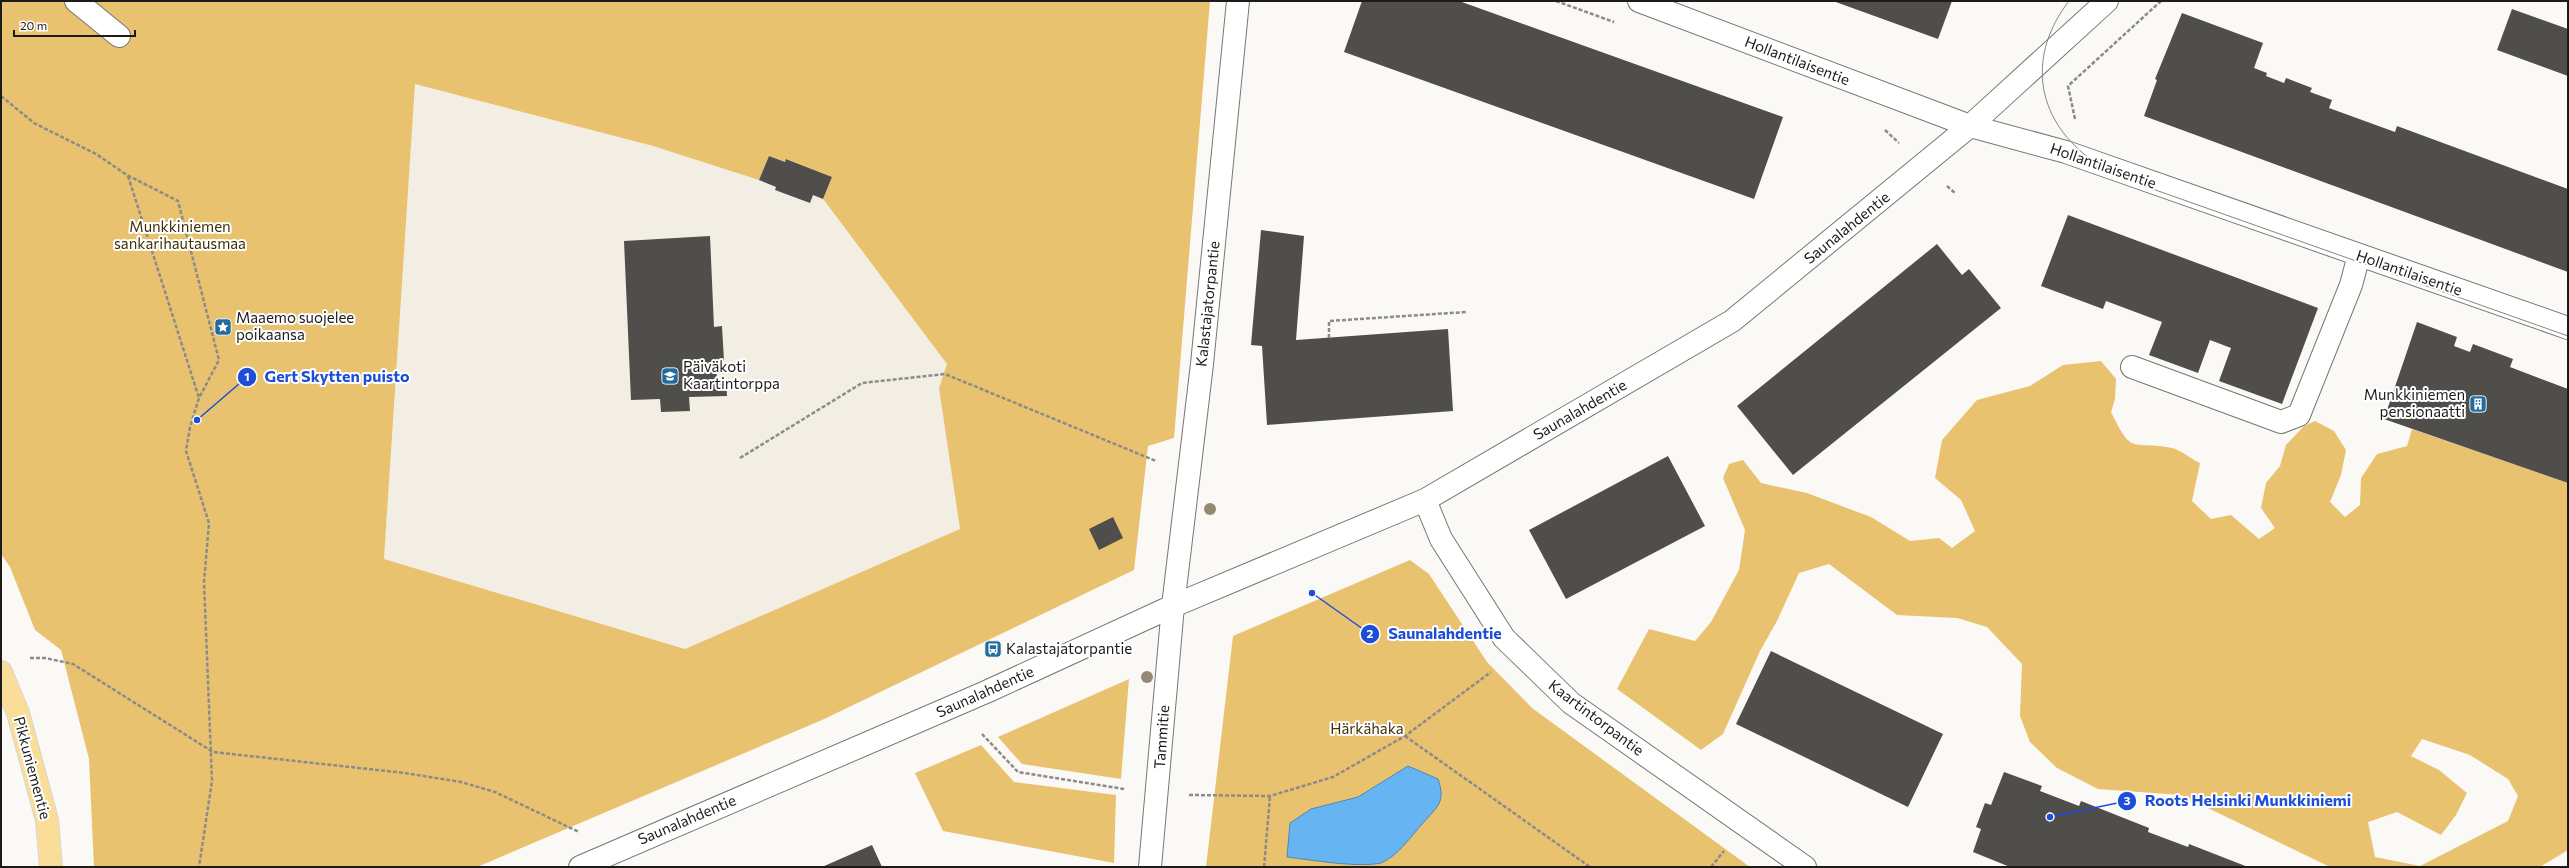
<svg xmlns="http://www.w3.org/2000/svg" width="2569" height="868" font-family="Commissioner,sans-serif">
  <rect width="100%" height="100%" fill="#faf9f5"/>
  <path fill="#f3eee4" d="M415,83L653,146L759,180L785,162L786,159L832,177L823,200L947,364L939,388L961,529L685,649L384,559Z"/>
  <path fill="#e9c26f" fill-rule="evenodd" d="M1,1H1210L1174,438L1148,446L1134,570L822,720L477,867H94L89,759L61,650L35,630L10,567L1,554ZM415,84L653,146L759,180L769,156L785,162L787,159L832,177L823,199L947,364L939,388L960,529L685,649L384,559Z
    M2101,361L2116,379L2115,399L2111,412C2133,457 2131,440 2172,448C2181,450 2191,459 2200,463L2192,501L2211,519L2231,515L2259,539L2275,528L2261,508L2266,483L2280,466L2286,445L2304,426L2315,421L2334,431L2346,450L2341,475L2330,502L2345,517L2360,505L2361,478L2377,454L2407,446L2412,429L2568,483V850L2540,867H2330L2181,795L2098,789L2057,768L2030,742L2020,716L2022,664L1987,627L1957,618L1897,615L1829,564L1799,573L1777,621L1760,651L1723,734L1701,750L1617,689L1649,629L1695,641L1711,622L1739,570L1745,530L1723,478L1729,464L1743,460L1761,483L1807,493L1871,517L1910,541L1939,538L1952,548L1975,531L1961,500L1935,478L1942,440L1977,400L2030,386L2063,365ZM2422,739L2470,755L2508,779L2518,796L2508,821L2420,866L2375,857L2368,822L2397,812L2441,835L2456,815L2467,793L2439,770L2411,756Z
    M1410,560L1429,574L1487,662L1532,708L1750,867H1206L1233,636Z
    M1129,679L1121,779L1022,764L998,737Z
    M981,745L1014,782L1116,795L1114,863L943,831L915,773Z"/>
  <path fill="#67b4f2" stroke="#5086b1" d="M1408,766L1438,779C1446,802 1438,806 1423,823C1411,836 1398,856 1381,863C1358,868 1312,860 1287,857L1290,823L1311,809L1358,797Z"/>
  <path fill="#4f4e4b" d="M1362,1H1459L1783,117L1754,199L1344,52Z
    M1833,1H1952L1938,39Z
    M2512,9L2568,29V76L2497,50Z
    M2182,13L2263,43L2254,68L2267,73L2266,76L2284,83L2286,78L2312,88L2310,92L2332,100L2329,108L2395,132L2397,126L2568,189V272L2144,116L2157,80L2155,79Z
    M769,156L785,162L786,159L832,177L823,199L813,195L810,203L775,190L776,187L759,180Z
    M2068,215L2318,308L2282,404L2219,381L2231,348L2210,340L2198,373L2149,355L2162,322L2106,301L2103,309L2041,286Z
    M1261,230L1304,236L1296,340L1448,329L1453,411L1267,425L1262,346L1251,345Z
    M710,236L714,327L722,326L724,361L716,362L717,381L726,380L727,396L689,397L690,411L661,412L660,399L631,400L624,241Z
    M1937,244L1962,275L1969,269L2001,308L1793,475L1737,406Z
    M2417,322L2457,337L2454,346L2470,352L2473,344L2513,359L2510,367L2568,389V483L2384,419Z
    M1668,456L1705,526L1566,599L1529,530Z
    M1113,517L1123,538L1099,550L1089,529Z
    M1771,651L1943,734L1908,807L1736,724Z
    M2004,772L2042,786L2040,791L2079,806L2081,801L2149,828L2148,832L2188,847L2189,844L2248,867H2010L1973,852L1981,829L1976,827L1985,803L1991,805Z
    M872,845L882,867H822Z"/>
  <g fill="none" stroke-linecap="round" stroke-linejoin="round">
    <defs>
      <path id="minor" d="M76,1L119,36
        M1639,1L1970,126L2066,152L2568,328
        M2132,367L2281,422L2299,415L2351,285L2359,255
        M1425,500L1441,539L1504,638L1571,703L1805,867
        M580,867L986,692L1173,606L1425,500L1732,321L1970,126L2107,1
        M1150,867L1173,606L1202,364L1238,1"/>
      <path id="major" d="M1,672L18,713L47,820L51,867"/>
    </defs>
    <use href="#minor" stroke="#777673" stroke-width="24"/>
    <use href="#major" stroke="#d6d6d6" stroke-width="24"/>
    <path stroke="#8c8b88" stroke-width="2.5" stroke-dasharray="4 2" stroke-linecap="butt" d="M1556,1L1614,22
      M1,96L34,123L96,154L127,175L178,201L219,360L199,398L190,427L186,451L209,523L204,582L212,781L199,867
      M2075,119L2068,86L2161,1
      M1885,130L1899,143
      M128,176L199,398
      M1947,186L1955,193
      M1329,338V321L1466,312
      M740,458L862,383L945,374L1156,461
      M30,658H45L73,664L213,752L405,773L461,782L495,792L579,832
      M982,734L1018,772L1124,789
      M1405,736L1590,867
      M1189,795L1270,796L1333,777L1405,736L1491,672
      M1264,867L1270,796
      M1711,867L1724,851"/>
    <use href="#minor" stroke="#fff" stroke-width="22"/>
    <use href="#major" stroke="#fbdd9a" stroke-width="22"/>
    <path stroke="#878683" stroke-width="1" d="M2069,1C2027,55 2035,117 2089,158C2111,175 2139,184 2164,193L2568,336"/>
  </g>
  <g fill="#948a72">
    <circle cx="1210" cy="509" r="6"/>
    <circle cx="1147" cy="677" r="6"/>
  </g>
  <defs>
    <symbol id="sight-square" viewBox="-11 -11 22 22"><rect x="-9" y="-9" width="18" height="18" rx="4" fill="#236a9e" stroke="#fff"/><path d="M0-6L1.8-2.2L6-1.7L2.9 1.2L3.7 5.4L0 3.3L-3.7 5.4L-2.9 1.2L-6-1.7L-1.8-2.2Z" fill="#fff"/></symbol>
    <symbol id="school-square" viewBox="-11 -11 22 22"><rect x="-9" y="-9" width="18" height="18" rx="4" fill="#236a9e" stroke="#fff"/><path d="M0-5L7-2L0 1L-7-2ZM-4 1L0 2.5L4 1V4Q0 6-4 4Z" fill="#fff"/></symbol>
    <symbol id="building-square" viewBox="-11 -11 22 22"><rect x="-9" y="-9" width="18" height="18" rx="4" fill="#236a9e" stroke="#fff"/><path d="M-4-6H4V6H1V3H-1V6H-4ZM-2.5-4.3h1.7v1.8h-1.7ZM.8-4.3h1.7v1.8H.8ZM-2.5-1h1.7V.8h-1.7ZM.8-1h1.7V.8H.8Z" fill="#fff"/></symbol>
    <symbol id="bus-square" viewBox="-11 -11 22 22"><rect x="-9" y="-9" width="18" height="18" rx="4" fill="#236a9e" stroke="#fff"/><path d="M-5-6H5V4H4V6H2V4H-2V6H-4V4H-5ZM-3.5-4V0h7V-4ZM-3.5 1.2v1.5H-2V1.2ZM2 1.2v1.5H3.5V1.2Z" fill="#fff"/></symbol>
  </defs>
  <g fill-rule="evenodd">
    <use href="#sight-square" x="213" y="317" width="20" height="20"/>
    <use href="#school-square" x="660" y="366" width="20" height="20"/>
    <use href="#building-square" x="2468" y="394" width="20" height="20"/>
    <use href="#bus-square" x="983" y="639" width="20" height="20"/>
  </g>
  <g text-anchor="middle" stroke-width="4" stroke-linejoin="round" paint-order="stroke">
    <g font-size="15" fill="#1c1b1a" stroke="#fff">
      <text transform="translate(1797 61) rotate(21)" y="5">Hollantilaisentie</text>
      <text transform="translate(2103 166) rotate(19)" y="5">Hollantilaisentie</text>
      <text transform="translate(1847 228) rotate(-39)" y="5">Saunalahdentie</text>
      <text transform="translate(2409 273) rotate(19)" y="5">Hollantilaisentie</text>
      <text transform="translate(1208 304) rotate(-84)" y="5">Kalastajatorpantie</text>
      <text transform="translate(1580 410) rotate(-30)" y="5">Saunalahdentie</text>
      <text transform="translate(985 692) rotate(-24)" y="5">Saunalahdentie</text>
      <text transform="translate(1596 718) rotate(37)" y="5">Kaartintorpantie</text>
      <text transform="translate(1162 737) rotate(-86)" y="5">Tammitie</text>
      <text transform="translate(32 768) rotate(75)" y="5">Pikkuniementie</text>
      <text transform="translate(687 820) rotate(-23)" y="5">Saunalahdentie</text>
    </g>
    <g font-size="15" fill="#402f06" stroke="#fff">
      <text x="180" y="232">Munkkiniemen<tspan x="180" dy="17">sankarihautausmaa</tspan></text>
      <text x="1367" y="734">Härkähaka</text>
    </g>
    <g font-size="15" fill="#1c1b1a" stroke="#fff" text-anchor="start">
      <text x="236" y="323">Maaemo suojelee<tspan x="236" dy="17">poikaansa</tspan></text>
      <text x="683" y="372">Päiväkoti<tspan x="683" dy="17">Kaartintorppa</tspan></text>
      <text x="2465" y="400" text-anchor="end">Munkkiniemen<tspan x="2465" dy="17">pensionaatti</tspan></text>
      <text x="1006" y="654">Kalastajatorpantie</text>
    </g>
  </g>
  <path fill="none" stroke="#1d4ed8" stroke-width="1.5" d="M197 420L247 377M1312 593L1370 634M2050 817L2127 801"/>
  <g fill="#1d4ed8" stroke="#fff" stroke-width="1.5">
    <circle cx="197" cy="420" r="4"/>
    <circle cx="1312" cy="593" r="4"/>
    <circle cx="2050" cy="817" r="4"/>
    <circle cx="247" cy="377" r="10"/>
    <circle cx="1370" cy="634" r="10"/>
    <circle cx="2127" cy="801" r="10"/>
  </g>
  <g font-size="12" text-anchor="middle" font-weight="bold" fill="#fff">
    <text x="247" y="381">1</text>
    <text x="1370" y="638">2</text>
    <text x="2127" y="805">3</text>
  </g>
  <g font-size="16" text-anchor="middle" font-weight="bold" fill="#1d4ed8" stroke="#fff" stroke-width="4" stroke-linejoin="round" paint-order="stroke">
    <text x="337" y="382">Gert Skytten puisto</text>
    <text x="1445" y="639">Saunalahdentie</text>
    <text x="2248" y="806">Roots Helsinki Munkkiniemi</text>
  </g>
  <rect width="2569" height="868" fill="none" stroke="#1c1b1a" stroke-width="4"/>
  <path d="M14 30v6h121v-6" fill="none" stroke="#1c1b1a" stroke-width="2"/>
  <text x="20" y="30" font-size="12" fill="#1c1b1a" stroke="#ffffff" stroke-width="3" paint-order="stroke">20 m</text>
</svg>
